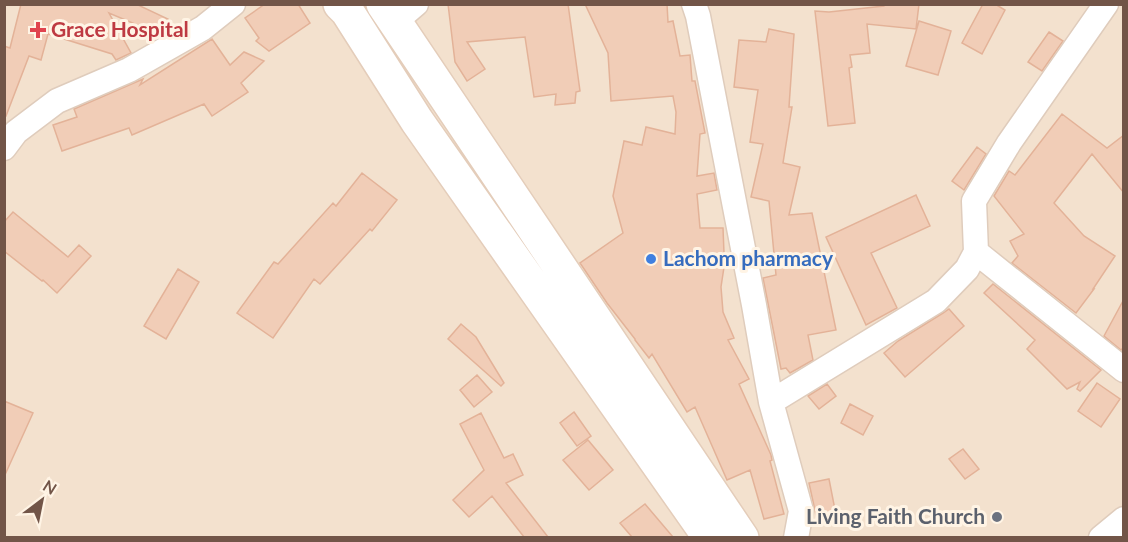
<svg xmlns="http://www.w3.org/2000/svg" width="1128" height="542" font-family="Lato,sans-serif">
  <rect width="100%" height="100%" fill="#fcf0e0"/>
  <path fill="#f3e1ce" d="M5,5H1123V537H5Z"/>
  <path fill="#f1cdb7" stroke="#e3b298" stroke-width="1.5" d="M21,4H136L168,19L161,35L109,13L131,53L116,60L112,54L48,34L41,60L29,56L6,116L4,115V46L10,48Z
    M265,4H298L310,23L269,51L256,41L259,38L245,18Z
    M448,4H568L580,91L576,92L575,103L555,105L556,94L534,97L525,37L467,42L485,69L467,81L455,62Z
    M585,4H667L668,22L673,21L680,56L690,55L692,81H695L705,133L700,134L697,176L714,173L717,190L697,194L700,228H723L724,253L726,254L721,287L723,312L734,338L728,340L749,379L739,384L771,455L772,460L770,461L784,514L764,519L750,470L727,480L695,407L687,412L652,354L649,358L635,340V339L607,303L580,263L623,233L613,196L624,141L642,145L646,127L675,134L676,112L673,96L611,101L608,53Z
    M885,4H919L916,29L867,24L870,53L850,55L852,67L849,68L855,123L828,126L815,11L829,12L884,6Z
    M983,4H995L1005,10L982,54L962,43Z
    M919,21L951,31L938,75L906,66Z
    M769,29L794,34L789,107H792L783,163L800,167L789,215L812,213L836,330L808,335L813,360L790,373L786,368L781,369L763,278L776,275L769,201L751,197L763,144L750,142L758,90L734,87L739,40L766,42Z
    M1049,32L1063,41L1042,71L1028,62Z
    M212,39L230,65L244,52L264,61L241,83L248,92L212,116L204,104L132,135L129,128L62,151L53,125L77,117L74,109L143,79L140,85Z
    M1062,114L1107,148L1124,135V193L1092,154L1054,203L1084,236L1115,256L1093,289H1094L1076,313L1012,263L1018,256L1010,241L1024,234L994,196L1009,171L1015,175Z
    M977,147L986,154L964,190L952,181Z
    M362,173L397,200L372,231L370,229L320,284L314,279L273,338L237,313L274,262L278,264L333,203L336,206Z
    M916,195L930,226L871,253L897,308L866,325L826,237Z
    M13,212L68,257L79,245L91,256L57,293L43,280L42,281L4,251V222Z
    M178,269L199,282L166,339L144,326Z
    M993,284L1101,370L1080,391L1077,389L1080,382L1067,389L1027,349L1035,340L984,293Z
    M1124,299V347L1121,350L1104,336Z
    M949,309L964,326L905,377L884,353L898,341L943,313Z
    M461,324L476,337L504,383L501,386L448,339Z
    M477,375L492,392L474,407L460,390Z
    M1097,383L1120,399L1101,427L1078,411Z
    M827,384L836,396L819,409L808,396Z
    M4,401L33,413L4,477Z
    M850,404L873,416L863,435L841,423Z
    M574,412L591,436L577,446L560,423Z
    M481,413L504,458L513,454L523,475L506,483L548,537H524L492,496L469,517L453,500L484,470L460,424Z
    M588,440L613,470L589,490L563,460Z
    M963,449L979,469L965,479L949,459Z
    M829,479L837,520L818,524L809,483Z
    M645,504L673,537H632L620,523Z"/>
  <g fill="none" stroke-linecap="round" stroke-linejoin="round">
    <defs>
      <path id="minor" d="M694,4L698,16L754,305L771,402L801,511L796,538
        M395,22L416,4
        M4,148L16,132L57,101L129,70L203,28L233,4
        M976,252L1124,370
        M771,402L936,301L967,269L976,252L974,201L1009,143L1106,4
        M1101,538L1124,519"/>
      <path id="secondary" d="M340,4L347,11L417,121L710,538
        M383,4L742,538"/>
    </defs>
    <use href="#minor" stroke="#dfccbc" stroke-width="27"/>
    <use href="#secondary" stroke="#e4cdba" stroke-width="36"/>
    <use href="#minor" stroke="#fff" stroke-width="24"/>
    <use href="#secondary" stroke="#fff" stroke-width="33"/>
  </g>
  <path fill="#e0444e" stroke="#fff4e5" stroke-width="2" d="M35 21h6v6h6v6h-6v6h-6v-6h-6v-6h6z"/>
  <circle fill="#3f7fe0" stroke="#fff4e5" stroke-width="2" cx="651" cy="259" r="6"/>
  <circle fill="#6b7280" stroke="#fff4e5" stroke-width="2" cx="997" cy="517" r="6"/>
  <g text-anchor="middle" stroke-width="6" stroke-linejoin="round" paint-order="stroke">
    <g font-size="21" font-weight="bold" fill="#be3a42" stroke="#fff4e5" text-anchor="start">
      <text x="51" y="37">Grace Hospital</text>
    </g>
    <g font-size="21" font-weight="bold" fill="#366cbe" stroke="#fff4e5" text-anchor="start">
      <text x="663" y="266">Lachom pharmacy</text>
    </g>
    <g font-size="21" font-weight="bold" fill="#5b616d" stroke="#fff4e5" text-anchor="end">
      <text x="985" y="524">Living Faith Church</text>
    </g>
  </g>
  <rect width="1128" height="542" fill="none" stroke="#725548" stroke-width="12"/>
  <g transform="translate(42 500) rotate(32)" stroke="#fff4e5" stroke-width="4.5" paint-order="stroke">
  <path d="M0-4.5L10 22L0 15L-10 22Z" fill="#725548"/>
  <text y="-9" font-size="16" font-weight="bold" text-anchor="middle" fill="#725548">N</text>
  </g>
</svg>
